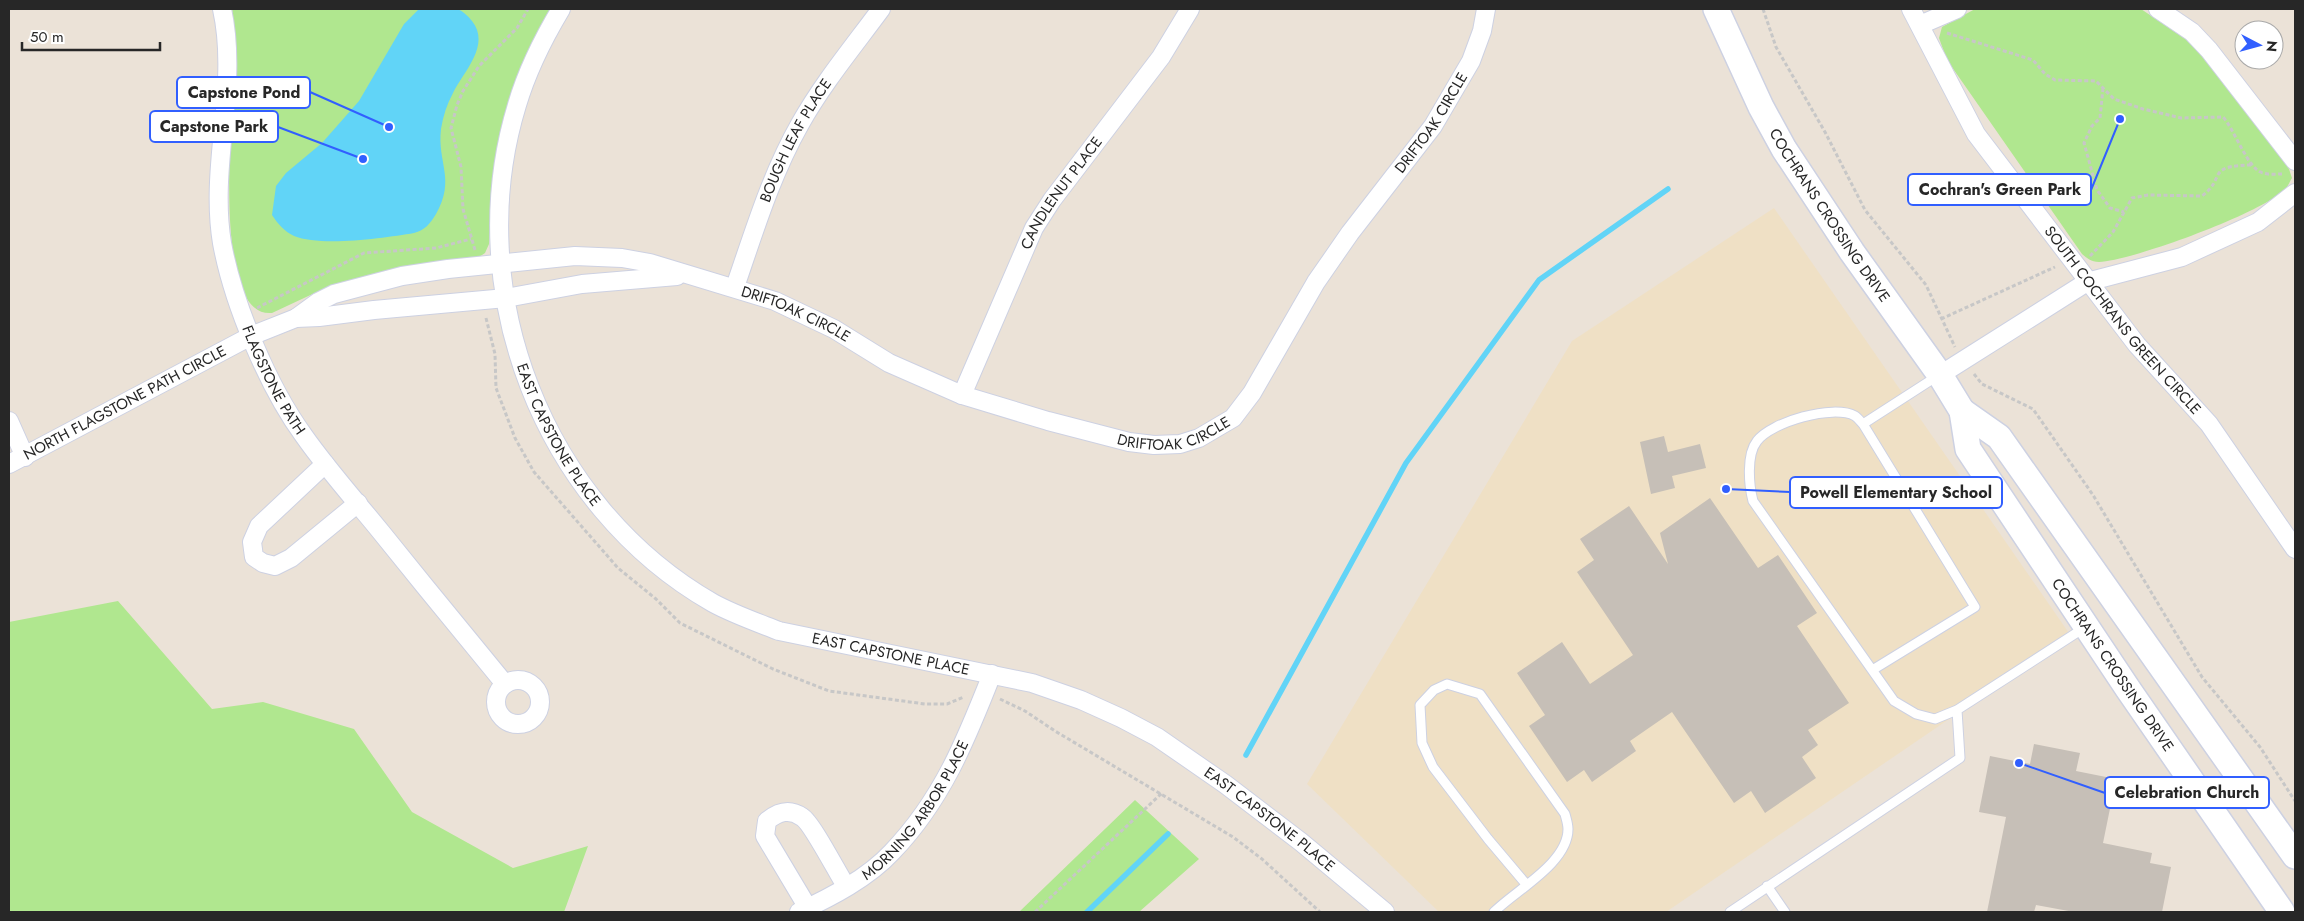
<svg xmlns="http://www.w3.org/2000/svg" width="2304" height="921" font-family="Jost,sans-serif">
  <rect width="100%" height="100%" fill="#ebe2d7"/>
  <path fill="#efe0c5" d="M1774,208L2071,636L1666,912H1439L1307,784L1572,341Z"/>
  <path fill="#b0e78f" d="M232,9H550C519,65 499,118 492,183C490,203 491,224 489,244L485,253L476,259L395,270L355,279L319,291L272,313C210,319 233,106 235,69C236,49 235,29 232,9Z
    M1975,9H2141L2190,42L2215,67L2289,169L2292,178C2290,181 2288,186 2286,188C2266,212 2131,261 2099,262C2091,262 2087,258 2082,254L1947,60L1939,38L1942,27Z
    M118,601L212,709L263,702L354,729L412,812L513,868L588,846L564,912H9V622Z
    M1135,800L1199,859L1139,912H1019Z"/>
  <path fill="#61d4f7" d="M419,9C430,9 447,6 457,9C462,10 469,17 472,21C491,45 464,71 453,93C447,104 443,116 441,129C437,163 456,179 436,214C430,224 425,230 414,233C385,238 321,247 294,236C284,231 278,224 272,215L276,186L286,173L322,143L359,101L404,24Z"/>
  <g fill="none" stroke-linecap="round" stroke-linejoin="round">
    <path stroke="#61d4f7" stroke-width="5.5" d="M1246,755L1406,463L1539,280L1668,189
      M1087,912L1168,834"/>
  </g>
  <path fill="#c6bfb7" d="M1664,436L1668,452L1700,444L1706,468L1672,476L1675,488L1651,494L1640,442Z
    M1710,498L1758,568L1778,555L1817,613L1797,626L1849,703L1808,730L1818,745L1802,757L1816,778L1765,813L1751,791L1734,803L1672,712L1630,741L1636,751L1592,782L1584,770L1567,782L1529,726L1545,715L1517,673L1562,642L1590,684L1633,655L1577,572L1594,560L1580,539L1629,506L1668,564L1660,533Z
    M2034,744L2080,753L2076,771L2116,779L2103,843L2152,853L2150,863L2171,867L2162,912H2074L2036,905L2034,912H1987L2006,817L1979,812L1990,756L2030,764Z"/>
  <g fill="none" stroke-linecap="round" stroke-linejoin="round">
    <defs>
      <path id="lane" d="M1863,424L1939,375
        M1874,669L1975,607L1863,424C1861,422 1858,418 1855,416C1833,404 1771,422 1757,441C1746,455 1749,486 1753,501L1894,701L1916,714L1935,719L1957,710L2084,628
        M1767,886L1785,912
        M1494,912C1516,890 1568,863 1568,829C1568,824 1566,818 1565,814L1480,694L1447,684L1434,690L1420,705L1422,743L1433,767L1488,839L1526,884
        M1730,912L1960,758L1957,710"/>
      <g id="street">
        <path id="s1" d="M222,9C239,86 209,165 222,243C233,303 268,387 304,436C328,470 355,500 381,532C422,583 463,633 505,684"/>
        <path id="s2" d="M561,9C543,39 527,71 517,105C460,291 543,506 713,603C733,614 756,622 779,631L1032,683L1081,700L1121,718L1157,737L1225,784L1301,842L1385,912"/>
        <path id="s3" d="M1911,9L1976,134L2137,345L2209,424L2295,549"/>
        <path d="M2158,9L2192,32L2209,50L2295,161"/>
        <path d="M1920,25L1957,9"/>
        <path id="s4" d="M735,287C754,232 771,175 800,124C823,83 853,47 881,9"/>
        <path d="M296,318L319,317L374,310L506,298L582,284L677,276"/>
        <path d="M1940,375L2087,282L2182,257L2258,222L2295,193"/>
        <path id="s5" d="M962,395L1034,228L1052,200L1161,57L1190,9"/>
        <path d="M9,421L25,457"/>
        <path id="s6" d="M9,464L251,336L296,318L318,302L334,294L402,276L448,269L575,256L622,258L650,263L775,301L834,329L889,363L962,395L1048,421L1129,442L1154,445L1180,444L1199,438L1233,418L1252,393L1316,282L1350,233L1433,126L1471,61L1482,31L1486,9"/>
        <path d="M325,464L259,526L252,542L254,557L263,563L275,566L291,558L358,503"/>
        <circle cx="518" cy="702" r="22"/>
        <path d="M808,908L765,836L767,821C778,812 789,808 802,817C812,823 838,874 846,886"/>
        <path id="s7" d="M799,912C831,897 868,878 892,852C942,800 966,740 992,674"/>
      </g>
      <g id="secondary">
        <path id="s8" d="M1716,9L1761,107L1784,149L1852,252L1940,375L1962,411L1968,449L2128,689L2282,912"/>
        <path d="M1962,411L1999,437L2295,856"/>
      </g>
    </defs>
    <use href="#lane" stroke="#cdd1e2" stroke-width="11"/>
    <use href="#street" stroke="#cdd1e2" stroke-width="20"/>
    <use href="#secondary" stroke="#cdd1e2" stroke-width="28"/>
    <path stroke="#c7c7c7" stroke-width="3" stroke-dasharray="4 2.5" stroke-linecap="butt" d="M1763,9L1776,47L1825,132L1865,210L1926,285L1955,347
      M1947,33L2033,60L2045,74L2055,80L2096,81L2114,99L2143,109L2181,118L2223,117C2235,130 2248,170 2263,173C2269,175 2276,174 2282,174
      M2103,88L2100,118L2092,126L2084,143L2097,190L2110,208L2124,212
      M475,250L463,209L461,167L451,128L457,105L463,91L479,66L517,28L528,9
      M2090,256L2113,232L2132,198L2148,195L2202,196C2227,177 2205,166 2251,165
      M257,308L364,253L436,248L471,239
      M486,318L495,354L496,388L515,438L534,472L618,568L656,599L680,623L773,669L829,691L925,704H947L964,697
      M1941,319L2055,267
      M1974,374L1982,384L2033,409L2093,495L2202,677L2260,747L2295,801
      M1000,699L1025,711L1055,731L1233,837L1262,859L1320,912
      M1035,912L1162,793"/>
    <use href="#lane" stroke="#fff" stroke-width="9"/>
    <use href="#street" stroke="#fff" stroke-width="18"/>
    <use href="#secondary" stroke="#fff" stroke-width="25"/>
  </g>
  <g text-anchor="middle" stroke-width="4.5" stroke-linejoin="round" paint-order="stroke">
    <g font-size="15" fill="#272727" stroke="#fff">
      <text dy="5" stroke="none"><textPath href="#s6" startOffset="1668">DRIFTOAK CIRCLE</textPath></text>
      <text dy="5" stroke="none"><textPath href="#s4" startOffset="159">BOUGH LEAF PLACE</textPath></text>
      <text dy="5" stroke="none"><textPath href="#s5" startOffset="226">CANDLENUT PLACE</textPath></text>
      <text dy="5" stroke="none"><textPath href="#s8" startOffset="236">COCHRANS CROSSING DRIVE</textPath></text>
      <text dy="5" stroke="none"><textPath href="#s6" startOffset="842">DRIFTOAK CIRCLE</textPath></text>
      <text dy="5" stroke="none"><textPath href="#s3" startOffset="378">SOUTH COCHRANS GREEN CIRCLE</textPath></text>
      <text dy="5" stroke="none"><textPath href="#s1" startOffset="382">FLAGSTONE PATH</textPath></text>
      <text dy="5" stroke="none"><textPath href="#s6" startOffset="131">NORTH FLAGSTONE PATH CIRCLE</textPath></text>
      <text dy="5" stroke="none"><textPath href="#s6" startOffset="1248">DRIFTOAK CIRCLE</textPath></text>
      <text dy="5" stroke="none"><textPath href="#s2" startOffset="449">EAST CAPSTONE PLACE</textPath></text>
      <text dy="5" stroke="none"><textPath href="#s2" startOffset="868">EAST CAPSTONE PLACE</textPath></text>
      <text dy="5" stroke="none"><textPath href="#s8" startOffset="771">COCHRANS CROSSING DRIVE</textPath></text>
      <text dy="5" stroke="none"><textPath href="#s7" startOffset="159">MORNING ARBOR PLACE</textPath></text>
      <text dy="5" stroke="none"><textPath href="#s2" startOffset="1288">EAST CAPSTONE PLACE</textPath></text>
    </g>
  </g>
  <path fill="none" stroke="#315fff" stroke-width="2" d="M389 127L310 92M363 159L278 127M2120 119L2091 190M1726 489L1790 492M2019 763L2105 793"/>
  <g fill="#315fff" stroke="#fff" stroke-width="2">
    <circle cx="389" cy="127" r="5"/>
    <circle cx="363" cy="159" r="5"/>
    <circle cx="2120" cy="119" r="5"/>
    <circle cx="1726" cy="489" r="5"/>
    <circle cx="2019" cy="763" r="5"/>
  </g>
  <g fill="#fff" stroke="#315fff" stroke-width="2">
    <rect x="177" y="77" width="133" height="31" rx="5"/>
    <rect x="150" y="111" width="128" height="31" rx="5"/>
    <rect x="1908" y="174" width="183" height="31" rx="5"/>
    <rect x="1790" y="477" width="212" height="31" rx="5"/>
    <rect x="2105" y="777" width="164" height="31" rx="5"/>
  </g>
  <g font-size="16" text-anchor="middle" font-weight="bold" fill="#272727">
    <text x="244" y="98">Capstone Pond</text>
    <text x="214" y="132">Capstone Park</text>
    <text x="2000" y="195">Cochran's Green Park</text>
    <text x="1896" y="498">Powell Elementary School</text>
    <text x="2187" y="798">Celebration Church</text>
  </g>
  <rect width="2304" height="921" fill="none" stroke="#272727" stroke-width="20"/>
  <g transform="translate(2259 45) rotate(96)"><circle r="24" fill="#ffffff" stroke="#a9a9a9"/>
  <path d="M0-4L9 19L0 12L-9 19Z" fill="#315fff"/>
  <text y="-8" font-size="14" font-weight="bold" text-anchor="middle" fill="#272727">N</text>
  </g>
  <path d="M22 42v8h138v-8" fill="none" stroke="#272727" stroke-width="2.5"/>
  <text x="30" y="42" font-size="15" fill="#272727" stroke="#ffffff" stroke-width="4" paint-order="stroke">50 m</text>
</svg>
